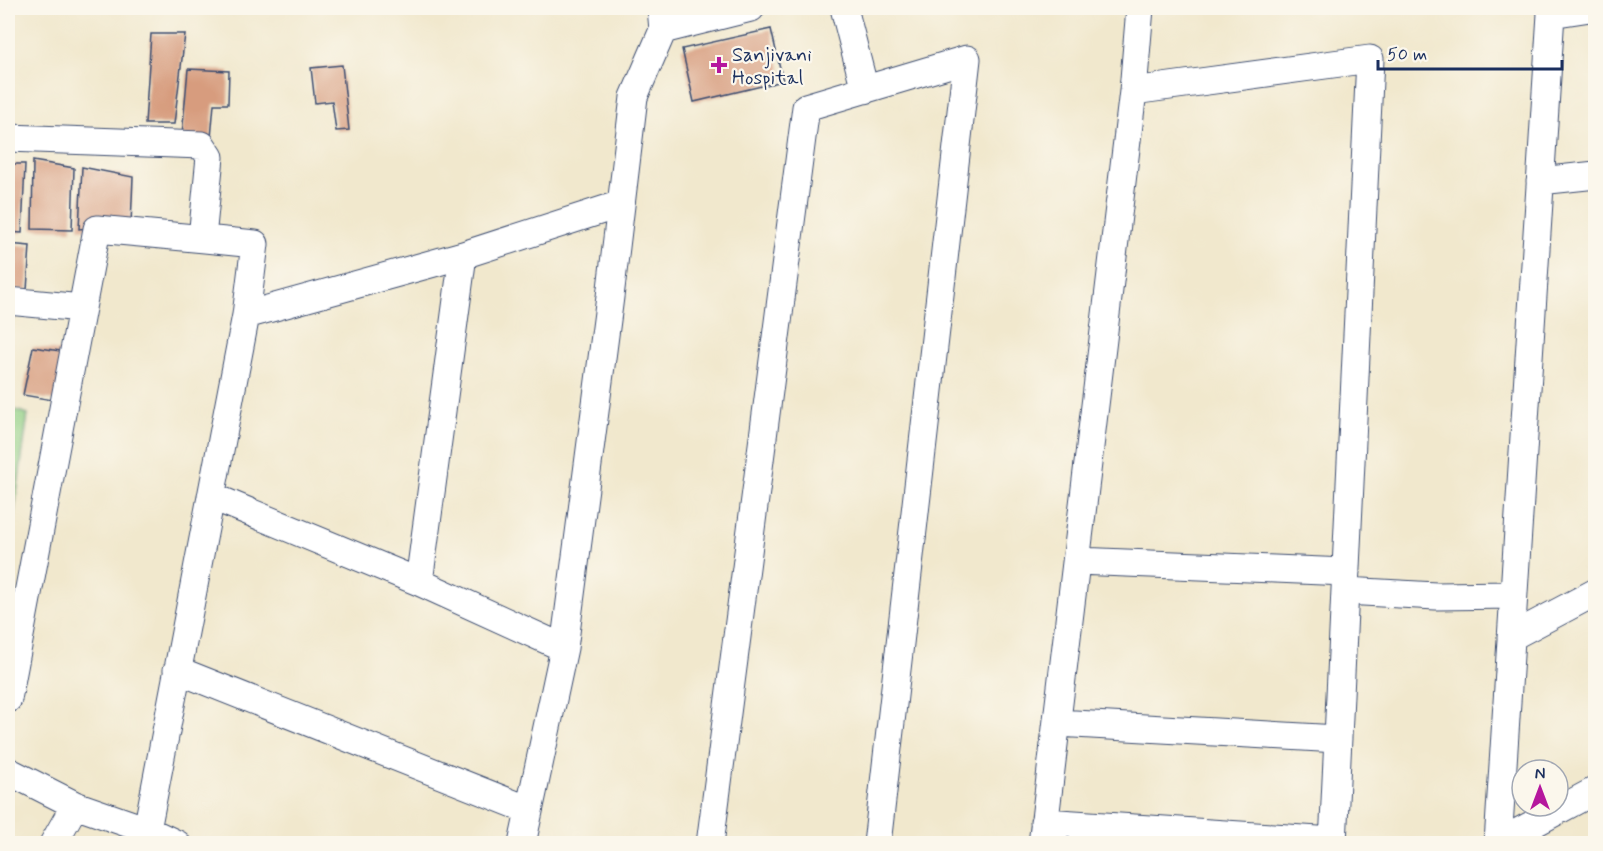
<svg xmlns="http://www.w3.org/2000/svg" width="1603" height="851" font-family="Mynerve,sans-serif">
  <rect width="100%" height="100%" fill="#fbf7ec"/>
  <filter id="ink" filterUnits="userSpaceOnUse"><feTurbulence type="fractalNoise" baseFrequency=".0167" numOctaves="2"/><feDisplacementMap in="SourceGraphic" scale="12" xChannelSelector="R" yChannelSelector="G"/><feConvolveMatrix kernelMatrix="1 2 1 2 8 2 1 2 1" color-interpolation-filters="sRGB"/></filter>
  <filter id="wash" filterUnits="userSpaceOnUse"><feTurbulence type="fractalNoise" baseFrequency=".008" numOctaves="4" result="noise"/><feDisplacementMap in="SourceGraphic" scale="24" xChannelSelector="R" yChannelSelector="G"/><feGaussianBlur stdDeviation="1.35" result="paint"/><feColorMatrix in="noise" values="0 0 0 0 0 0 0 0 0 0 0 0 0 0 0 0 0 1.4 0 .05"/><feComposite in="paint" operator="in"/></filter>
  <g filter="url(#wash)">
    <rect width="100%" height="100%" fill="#f1e8cd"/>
    <path fill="#93d086" stroke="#578072" stroke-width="1.5" d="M8,408L28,414L8,557Z"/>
    <g id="blocks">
      <path fill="#d79c7e" d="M771,29L783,81L694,102L682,49Z
        M151,34H185L174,124H145Z
        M342,65L349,130L336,131L332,101L315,103L311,68Z
        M188,69L229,71L228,104H214L211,138L182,136Z
        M33,161L74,168L72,230L32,229Z
        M8,164H25L22,233L8,232Z
        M82,167L133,177L131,224L79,229Z
        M8,244L30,246L27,290L8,288Z
        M33,347L67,352L58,401L23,395Z"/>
    </g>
  </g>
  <g filter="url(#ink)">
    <use href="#blocks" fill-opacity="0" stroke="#3b4b6f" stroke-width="1.5"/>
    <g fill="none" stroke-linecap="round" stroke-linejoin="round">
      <defs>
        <path id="minor" d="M844,8L865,90
          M1550,8L1551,14L1590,8
          M663,30L751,8
          M1133,91L1370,59L1333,844
          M8,138L202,145L210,157L203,228L205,239L255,244L246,315
          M1540,181L1596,175
          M8,301L82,308
          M211,496L419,582L564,648
          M1077,561L1346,572
          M419,582L463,255
          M1345,591L1436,596L1513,595
          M1511,637L1596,592
          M177,670L529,810
          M8,699L97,229L205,239
          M1057,723L1338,739
          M8,771L75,805L147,830L177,844
          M1044,822L1333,841
          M147,830L246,315L463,255L621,204
          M1498,843L1551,14
          M53,844L75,805
          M522,844L564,648L610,297L634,97L663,30L661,8
          M710,844L806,107L967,59L877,844
          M1042,844L1133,91L1140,8
          M1496,844L1596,790"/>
      </defs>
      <use href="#minor" stroke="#3b4b6f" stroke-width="29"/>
      <use href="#minor" stroke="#fff" stroke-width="27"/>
    </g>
  </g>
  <path fill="#b5179e" stroke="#fbf7ec" stroke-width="2" d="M716 56h6v6h6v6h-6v6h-6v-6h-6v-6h6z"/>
  <g text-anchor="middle" stroke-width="4.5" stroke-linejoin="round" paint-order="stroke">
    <g font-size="20" fill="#1b2f5e" stroke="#fbf7ec" text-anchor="start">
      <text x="732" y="61">Sanjivani<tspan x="732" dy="23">Hospital</tspan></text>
    </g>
  </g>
  <rect width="1603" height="851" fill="none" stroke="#fbf7ec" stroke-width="30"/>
  <g transform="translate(1540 788)"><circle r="28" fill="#fbf7ec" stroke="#a1a7b3" stroke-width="1.5"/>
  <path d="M0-4.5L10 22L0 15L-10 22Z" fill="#b5179e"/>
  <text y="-9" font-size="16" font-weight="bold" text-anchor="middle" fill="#1b2f5e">N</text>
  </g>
  <path d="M1378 60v9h184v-9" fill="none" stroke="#1b2f5e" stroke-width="3"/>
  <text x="1387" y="60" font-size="18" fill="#1b2f5e" stroke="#fbf7ec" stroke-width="4.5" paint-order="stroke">50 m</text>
</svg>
